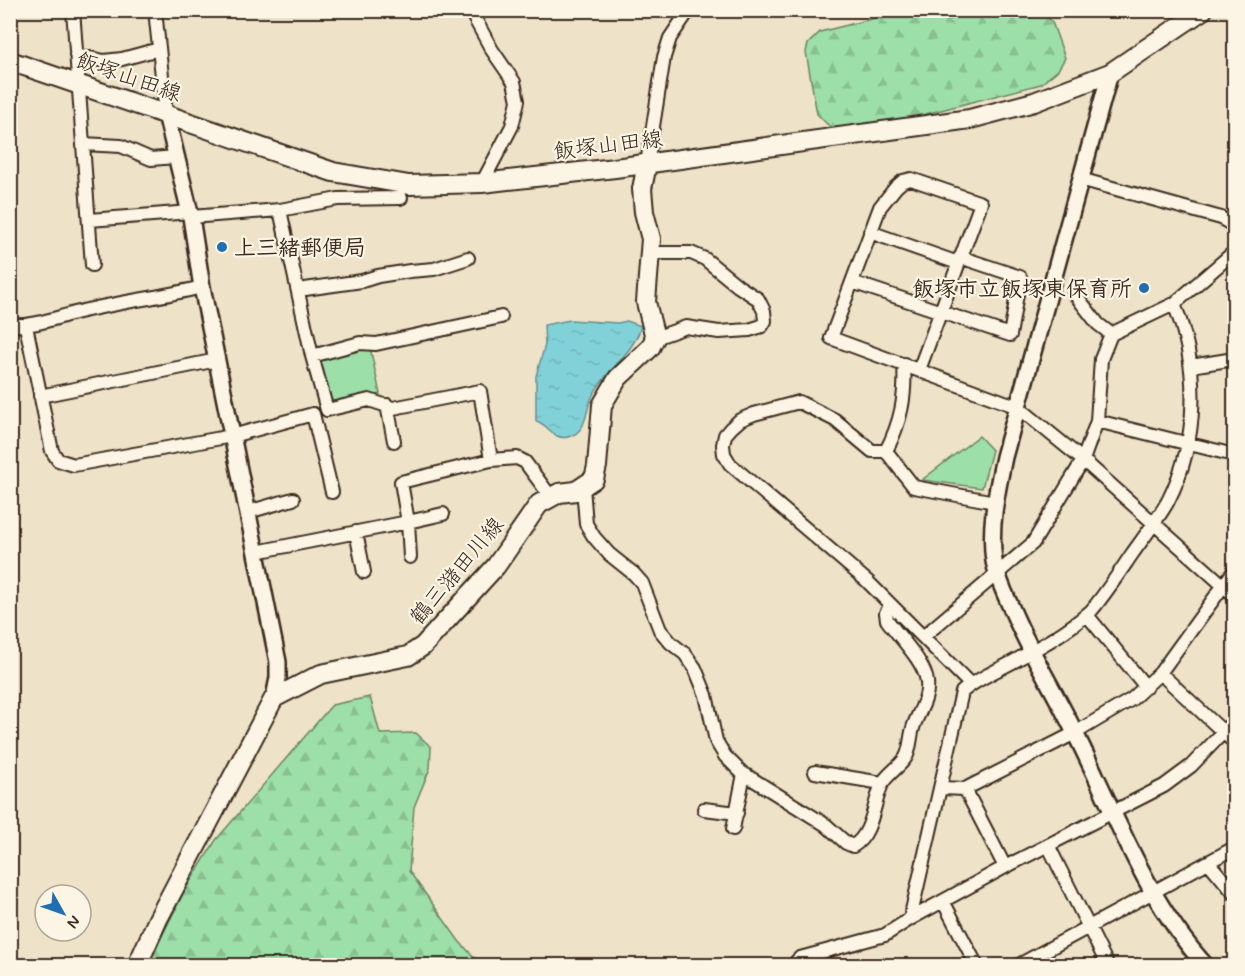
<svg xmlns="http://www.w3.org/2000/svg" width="1245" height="976" font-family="Mynerve,'Klee One',sans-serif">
  <defs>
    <pattern id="forest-firs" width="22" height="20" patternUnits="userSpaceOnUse" patternTransform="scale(1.5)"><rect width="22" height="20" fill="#9ddfa9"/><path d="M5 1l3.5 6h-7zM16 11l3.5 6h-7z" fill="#88c091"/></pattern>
    <pattern id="water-ripples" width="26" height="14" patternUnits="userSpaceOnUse" patternTransform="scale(1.5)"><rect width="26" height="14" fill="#81d2d8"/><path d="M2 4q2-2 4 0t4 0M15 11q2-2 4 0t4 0" fill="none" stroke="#70b4b9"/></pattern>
  </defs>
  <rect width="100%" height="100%" fill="#eee2c8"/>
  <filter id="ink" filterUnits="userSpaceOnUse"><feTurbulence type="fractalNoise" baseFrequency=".0167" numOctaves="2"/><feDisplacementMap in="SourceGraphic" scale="12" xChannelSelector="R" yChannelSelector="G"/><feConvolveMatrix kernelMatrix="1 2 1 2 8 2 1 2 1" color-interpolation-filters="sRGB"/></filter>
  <g filter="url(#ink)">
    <path fill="url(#forest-firs)" stroke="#6c8464" stroke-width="1.5" d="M1043,11L1052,22L1065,58L1058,70L1041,84L918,116L843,127H830L817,114L806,52L808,44L820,32L903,11Z
      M370,697L380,734L416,733L431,747L430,768L414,807L409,871L459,941L481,965L147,966L185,890L216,840L332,705Z"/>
    <path fill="#9ddfa9" stroke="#6c8464" stroke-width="1.5" d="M370,347L380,394L329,406L318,358Z
      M979,436L992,450L982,488L922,480Z"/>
    <path fill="url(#water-ripples)" stroke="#658f8e" stroke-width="1.5" d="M570,320L618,323L627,321L641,326C634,353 606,370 593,395C584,411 589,431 568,437C553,441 549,424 536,421V376L545,345L544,325Z"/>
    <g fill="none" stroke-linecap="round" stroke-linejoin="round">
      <defs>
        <path id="minor" d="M73,10L92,265
          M155,10L166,114
          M470,10L492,50L514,82L518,101L512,126L482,183
          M76,55L104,61L122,59L159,49
          M83,144L121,146L151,159L176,157
          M647,164L664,57L670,38L689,10
          M1080,179L1221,218L1234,226
          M280,210L338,199L401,198
          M191,217L280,210L312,356L327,410L369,400L393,408L480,391L491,460L517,458L525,462L551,497
          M90,220L190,212
          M870,232L958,263
          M651,253H691L705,259L738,286L758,299L764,311L765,321L762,326L749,330L719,332L686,327L655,338
          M852,282L1010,335L1020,277L960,257
          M298,290L362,281L378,276L410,271L434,269L468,258
          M1074,293L1098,324L1111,334
          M10,325C34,327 57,317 79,312C120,302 162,297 202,287
          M26,326L52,451L58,460L74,465L232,436L313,414L332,492
          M312,356L360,343L376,344L501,317
          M1191,366L1234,359
          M919,370L981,203L911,179L903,181L896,187L880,207L831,338L1018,407L1083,460L1234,595
          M40,396L217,360
          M387,405L394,441
          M1097,421L1234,455
          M886,451C901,422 906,397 904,364
          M583,487L586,524L594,537L609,554L634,574L642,583L660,630L671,643L685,654L695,668L706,695L716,741L725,756L741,772L826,825L846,843L853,846C873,834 873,804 882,784C887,774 900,767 906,757C911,748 910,735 914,725C919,711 929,698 927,682C925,662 899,637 887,620L886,613L891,605
          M248,512L293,499
          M356,532L364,572
          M256,552L408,522L401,482L491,460
          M410,557L408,522L443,514
          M1087,615L1146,687
          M924,636L1033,543L1083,460L1097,421L1101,359L1111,334L1174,304L1234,252
          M1160,673L1234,742
          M971,685L867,581L730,464L724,454L723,445L725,435L731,428L740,420L754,414L799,402L835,420L872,451H886L914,487L995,502
          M815,772L882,783
          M942,788L965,789L1075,733L1132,699L1160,673L1234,571
          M965,789L1005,867
          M704,809L737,813
          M733,829L744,774
          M1048,845L1108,966
          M1209,863L1234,893
          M943,901L977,966
          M910,919L1005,867L1164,786L1191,766L1234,721
          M796,966V962L800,958L885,935L910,919L962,692C975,680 994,672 1009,664C1038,648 1067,632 1091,611C1106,593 1119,573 1132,554C1144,537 1158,519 1168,501C1199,440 1200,367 1174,304
          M1017,966L1234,848"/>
        <path id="tertiary" d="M1110,73L1004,457C997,491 989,526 994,561C997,578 1006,596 1013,612C1031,654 1055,692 1075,733C1115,812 1145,899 1206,966
          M166,114L191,217L202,287L278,662V678L274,698"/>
        <path id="secondary" d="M10,61L333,172L409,185L482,183L615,168L970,119L1034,102L1110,73L1203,10
          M137,966L158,919L274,698L321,674L408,656L423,646L496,566L539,504L559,493L576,491L594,479L597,466L602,405L618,378L650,348L655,338L646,302L651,239L644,212L642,189L647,164"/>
      </defs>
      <use href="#minor" stroke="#3b2a1e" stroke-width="16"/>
      <use href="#tertiary" stroke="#3b2a1e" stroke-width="20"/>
      <use href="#secondary" stroke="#3b2a1e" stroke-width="22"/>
      <use href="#minor" stroke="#fcf5e5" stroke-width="12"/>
      <use href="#tertiary" stroke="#fcf5e5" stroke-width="15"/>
      <use href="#secondary" stroke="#fcf5e5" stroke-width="18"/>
    </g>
  </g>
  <g fill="#1f6fb2" stroke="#fcf5e5" stroke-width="2">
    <circle cx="222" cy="247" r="6"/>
    <circle cx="1144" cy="288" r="6"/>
  </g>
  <g text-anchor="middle" stroke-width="4.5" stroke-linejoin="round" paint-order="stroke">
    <g font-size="22" fill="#3b2a1e" stroke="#fcf5e5">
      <text transform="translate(129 76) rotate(19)" y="8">飯塚山田線</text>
      <text transform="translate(608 144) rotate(-7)" y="8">飯塚山田線</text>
      <text transform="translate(456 570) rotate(-50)" y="8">鶴三潴田川線</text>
    </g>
    <g font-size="22" font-weight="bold" fill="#3b2a1e" stroke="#fcf5e5" text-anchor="start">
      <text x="234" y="255">上三緒郵便局</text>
      <text x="1132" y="296" text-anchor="end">飯塚市立飯塚東保育所</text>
    </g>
  </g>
  <rect width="1245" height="976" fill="none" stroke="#fcf5e5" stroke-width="36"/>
  <rect x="18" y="18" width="1209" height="940" fill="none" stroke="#3b2a1e" stroke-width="2" filter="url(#ink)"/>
  <g transform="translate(63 913) rotate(130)"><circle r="28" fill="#fcf5e5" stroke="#afa495" stroke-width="1.5"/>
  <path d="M0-4.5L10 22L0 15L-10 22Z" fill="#1f6fb2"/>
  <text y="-9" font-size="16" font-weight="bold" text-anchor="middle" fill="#3b2a1e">N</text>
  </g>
</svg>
